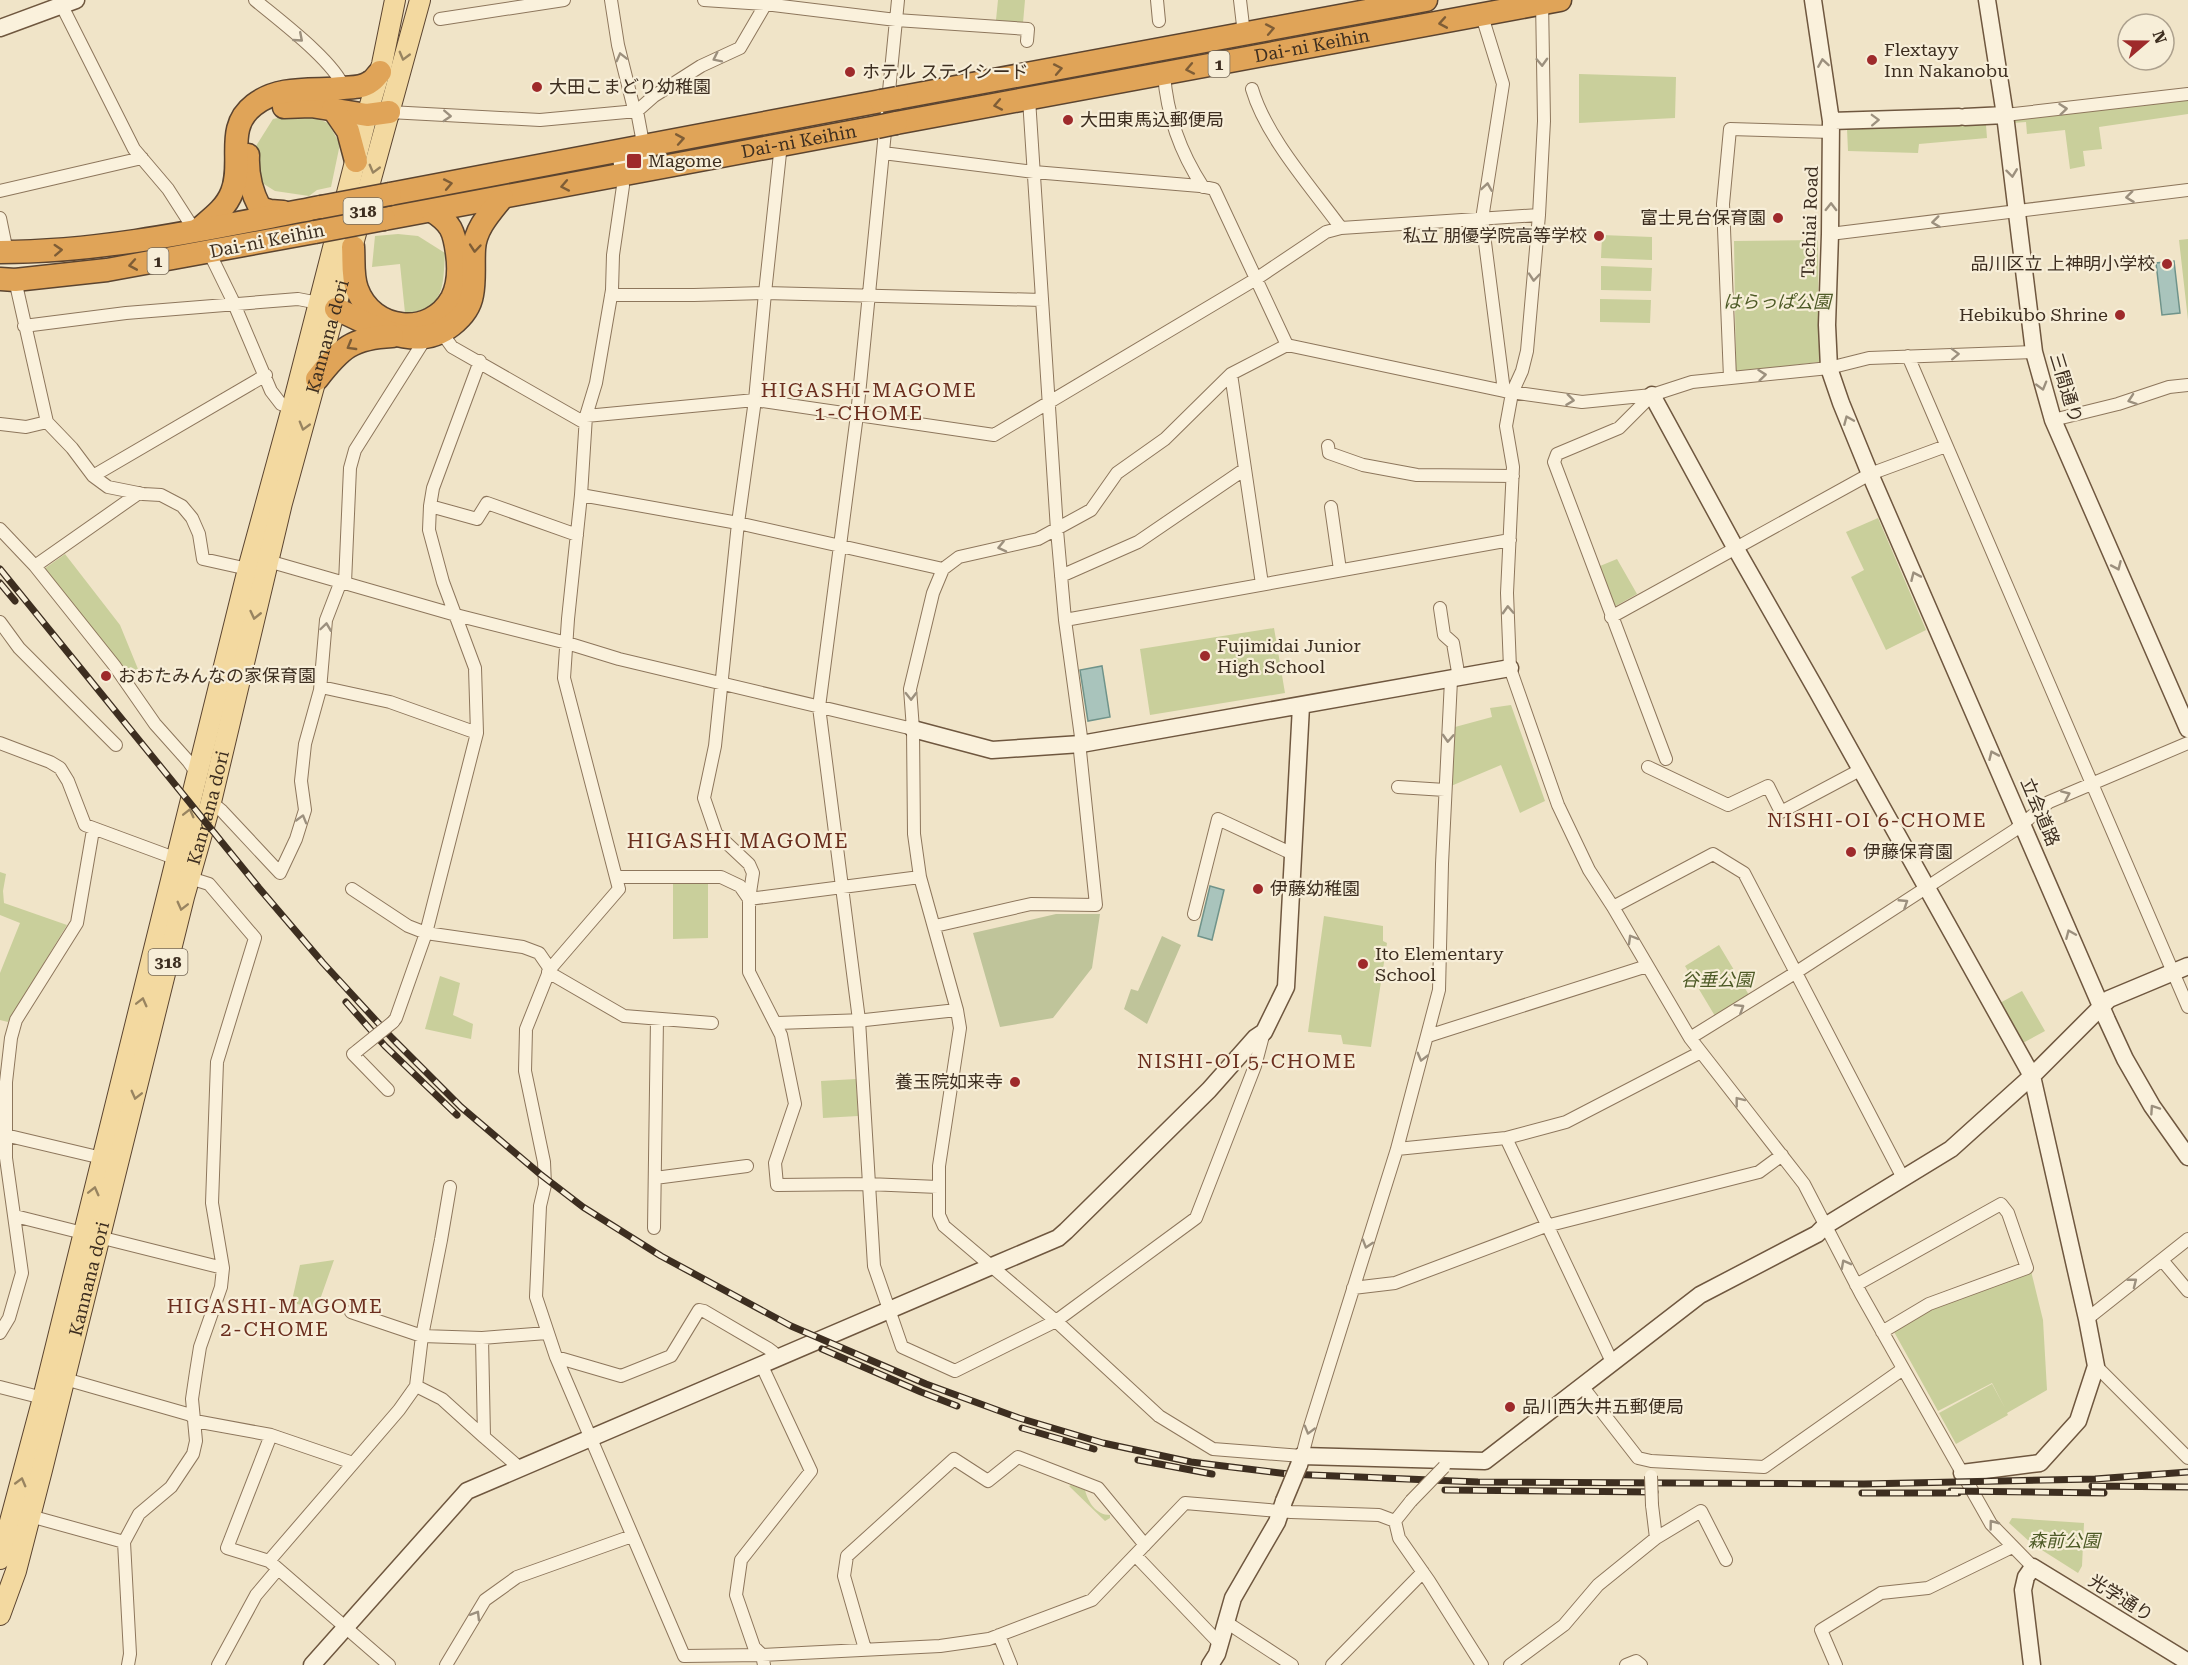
<svg xmlns="http://www.w3.org/2000/svg" width="2188" height="1665" font-family="'Roboto Serif','Noto Sans JP',serif">
  <rect width="100%" height="100%" fill="#f0e4c8"/>
  <path fill="#c9cf9b" d="M998,0H1025L1023,23L996,20Z
    M1579,74L1676,77L1675,118L1579,123Z
    M2188,99V114L2099,127L2102,149L2083,151L2085,166L2070,169L2065,130L2027,134L2026,122L1986,125L1987,138L1919,144L1918,153L1848,151L1847,129L2026,119Z
    M303,113L328,123L340,144L331,187L317,190L309,196L275,191L259,181L256,146L273,119Z
    M398,234L418,236L445,253C443,286 445,310 405,313L400,264L372,267L375,236Z
    M1602,235L1652,237V260L1601,258Z
    M2188,239V320L2179,240Z
    M1818,240L1819,362L1736,372L1734,241Z
    M1601,266L1652,268L1651,291L1601,290Z
    M1600,299L1651,300L1650,323L1600,322Z
    M1878,518L1926,630L1886,650L1851,577L1864,570L1846,532Z
    M65,554L120,625L138,669L129,677L44,569Z
    M1617,559L1637,594L1614,607L1600,566Z
    M1274,628L1285,693L1150,715L1140,649Z
    M1511,705L1545,801L1520,813L1501,765L1451,786L1455,727L1492,717L1490,708Z
    M0,872L6,874L3,891L4,903L67,925L8,1022L0,1020V973L20,923L0,915Z
    M708,881V938L673,939V883Z
    M1324,916L1383,926V941L1387,943L1371,1047L1343,1044L1341,1035L1308,1032Z
    M1719,945L1749,995L1715,1016L1685,966Z
    M440,976L460,983L453,1015L473,1024L471,1039L425,1029Z
    M2022,991L2045,1031L2021,1044L1998,1004Z
    M856,1079L858,1116L823,1118L821,1081Z
    M334,1260L317,1308L297,1304L293,1296L300,1265Z
    M2031,1271L2043,1320L2047,1390L2007,1413L2008,1415L1956,1444L1939,1413L1992,1384L2005,1408L1992,1383L1938,1411L1893,1330L1943,1302Z
    M1071,1485L1085,1490C1088,1502 1096,1515 1110,1515V1518L1105,1521L1069,1486Z
    M2012,1518L2084,1523L2082,1566L2078,1573L2031,1543L2009,1523Z"/>
  <path fill="#bfc49a" d="M1056,914H1100L1092,968L1053,1018L1000,1027L973,933Z
    M1162,936L1181,945L1147,1024L1124,1009L1131,989L1138,991Z"/>
  <path fill="#a9c4bc" stroke="#6f938a" stroke-width="1.5" d="M2174,261L2180,313L2162,315L2156,263Z
    M1102,666L1110,717L1088,721L1080,670Z
    M1210,886L1224,890L1212,940L1198,936Z"/>
  <g fill="none" stroke-linecap="round" stroke-linejoin="round">
    <defs>
      <path id="street" d="M255,0C279,20 334,61 344,88
        M611,0L618,45L633,105L637,111L648,170
        M704,0L765,4L896,20L1028,29L1027,41
        M898,0L857,415L819,707L859,1020L874,1266L902,1347L955,1371L1056,1321L1196,1218L1255,1066L1264,1032
        M1157,0L1159,21
        M1240,0L1244,34
        M1542,0L1544,121L1539,215L1527,351L1522,371L1512,393L1506,426L1513,467L1507,593L1510,668L1558,805L1589,870L1613,907L1690,1038L1804,1184L1861,1294L1991,1524L2033,1567
        M62,6L134,149L168,189L195,231
        M1482,16L1503,84L1482,219L1504,391
        M440,19L564,0
        M1164,74C1167,116 1180,152 1203,187
        M1252,89C1266,137 1312,188 1341,228
        M389,112L540,120L637,111L654,96L701,66L740,48L768,0
        M2005,115L2188,94
        M781,144L765,293L755,400L738,523L715,746L704,798L716,833L749,864L753,873L749,899V972L781,1035L795,1104L775,1163L777,1185L868,1184L938,1187
        M618,150L623,186L613,255L612,290L596,383L586,416L581,495L568,619L564,678L619,889L550,969L526,1029L525,1071L544,1162L545,1185L540,1206L536,1297L556,1357L684,1656L762,1655L940,1646L989,1639L1092,1600L1185,1503L1291,1512L1379,1515L1395,1521L1399,1538L1429,1581L1482,1665
        M883,153L1034,172L1200,186L1214,189L1287,345L1504,391L1582,402L1652,395L1692,382L1829,368L1869,358L2034,352
        M0,191L142,158
        M0,218L7,252
        M1830,234L2188,190
        M209,252L232,299L271,391L281,404L292,408
        M15,280L47,422L72,448L93,476L108,487L143,494L161,495L182,506L192,518L199,534L203,559L248,569
        M611,295H694L765,293L1042,300
        M24,326L126,313L298,299L324,304
        M439,329L452,347L585,423
        M1287,345L1231,374L1165,439L1117,473L1091,510L1038,539L959,557L943,569L933,593L910,689L913,729L914,834L920,877L957,1010L960,1028L939,1166V1215L944,1226L1056,1321L1159,1416L1213,1449L1302,1456L1308,1433L1397,1149L1439,990L1442,864L1451,680
        M1908,356L2188,1007
        M1231,374L1262,584
        M1730,378L1723,204L1730,129L1832,132
        M1651,396L1619,428L1557,454L1554,462L1666,759
        M586,416L755,400L994,435L1256,279L1326,232L1341,228L1539,215
        M2053,420L2118,404L2169,387L2188,385
        M0,424L26,427L47,422
        M1328,446L1329,453L1363,465L1417,475L1513,476
        M93,476L266,375
        M581,495L738,523L943,569
        M430,506L477,519L487,503L577,535
        M1331,507L1340,570
        M0,529L35,566L114,665L155,724L188,761L198,775
        M268,561L456,615L567,643L619,659L913,729
        M35,566L139,493
        M1061,576L1138,542L1245,469
        M345,583L350,468L355,450L427,336
        M1440,608L1444,635L1453,643L1459,678
        M1611,617L1870,474L1946,446
        M1065,620L1510,540
        M0,622L19,648L116,745
        M321,687L390,702L477,733
        M0,743L50,762L60,768L68,781L85,825L177,859
        M1648,767L1728,805L1768,786L1781,812L1860,770
        M1398,787L1445,790
        M211,802L222,811L280,873L296,839L305,810L301,781L305,744L320,690L326,620L341,581
        M616,877H721L740,886L749,899L920,877
        M352,889L408,926L426,933L523,947L539,953L550,969
        M1613,907L1713,854L1744,873L1903,1178
        M1194,914L1218,819L1293,854
        M935,926L1031,904L1096,905L1080,751L1081,737L1065,620L1057,530L1029,99
        M548,972L624,1016L712,1023
        M393,1022L396,1018L426,933L477,733L475,668L443,582L429,530L430,506L433,488L480,361
        M777,1023L865,1020L957,1010
        M1428,1036L1647,966
        M1690,1038L1795,973L2015,830L2049,802L2188,743
        M357,1051L353,1054L388,1090
        M1,1134L102,1158
        M1506,1138L1612,1362
        M1397,1149L1506,1138L1566,1122L1701,1052
        M655,1178L747,1166
        M15,1216L223,1268
        M654,1228L657,1019
        M2162,1260L2188,1291
        M1856,1285L2001,1204L2008,1213L2027,1268L1929,1304L1882,1332
        M1353,1288L1395,1283L1546,1226L1759,1172L1782,1155
        M351,1312L422,1336L482,1338L547,1333
        M2087,1319L2188,1239
        M0,1333L9,1318L22,1273L6,1158V1082L11,1038L16,1020L77,923L93,830
        M482,1338L484,1437L521,1469
        M556,1357L621,1376L671,1356L699,1310L704,1311L769,1349L773,1352L775,1358
        M761,1364L811,1471L741,1560L736,1595L754,1647L762,1655L764,1665
        M2096,1366L2188,1458
        M65,1379L191,1415L195,1421L271,1435L353,1463
        M416,1386L442,1399L484,1437
        M1582,1386L1638,1458L1651,1461L1764,1467L1903,1369
        M0,1387L43,1398
        M271,1435L227,1548L269,1561L389,1665
        M1652,1505L1656,1538
        M30,1516L124,1542
        M1395,1521L1411,1501
        M1135,1555L1220,1644
        M269,1561L399,1410L416,1386L422,1336L441,1240L450,1187
        M1226,1622L1292,1665
        M999,1635L1011,1665
        M865,1649L844,1576L847,1556L954,1459L988,1481L1018,1457L1098,1488L1145,1545
        M128,1665L130,1654L124,1542L139,1514L171,1487L193,1454L196,1441L192,1399L196,1372L200,1347L221,1287L223,1268L212,1203L217,1062L255,938L209,884L190,878
        M218,1665L256,1595L278,1569
        M446,1665L485,1600L517,1577L632,1536
        M1332,1665L1423,1572
        M1510,1665L1564,1625L1598,1585L1656,1538L1701,1511L1726,1560
        M1626,1665L1636,1661L1641,1665
        M1836,1665L1821,1630L1881,1593L1928,1588L2012,1547"/>
      <path id="secondary" d="M1813,0L1831,121L1830,234L1827,325L1829,368L1841,403L1870,474L2107,1020L2125,1059L2152,1106L2188,1157
        M1987,0L2005,115L2034,352L2053,420L2188,729
        M0,28L76,0
        M1965,117L2005,115
        M1831,121L1959,117
        M1652,395L1736,549L1817,691L2032,1076L2087,1319L2096,1366L2078,1421L2040,1463L1962,1473
        M913,729L992,750L1081,744L1510,668
        M1299,1465L1302,1456L1485,1461L1700,1295L1817,1234L1825,1226L1951,1149L2032,1076L2109,999L2188,966
        M312,1665L467,1491L992,1266L1058,1238L1066,1231L1209,1090L1255,1038L1264,1032L1286,987L1301,706
        M1210,1665L1217,1654L1233,1598L1277,1522L1284,1501
        M2032,1665L2023,1590L2026,1577L2033,1567L2188,1662"/>
      <g id="primary">
        <path d="M0,1559L43,1398L248,569L292,408L367,115L382,64L395,0"/>
        <path id="s1" d="M0,1615L16,1571L42,1470L184,897L211,802L282,503L420,0"/>
      </g>
      <g id="highway">
        <path d="M897,98L1426,0"/>
        <path d="M284,107L311,106L367,115L389,112"/>
        <path d="M333,109L348,131L356,161"/>
        <path id="s2" d="M896,123L1560,0"/>
        <path d="M248,155C247,174 251,191 260,208L270,211L283,212"/>
        <path d="M390,194L881,101"/>
        <path id="s3" d="M384,219L877,127"/>
        <path d="M199,229C212,218 226,208 232,192C244,162 224,128 254,105C279,85 314,91 343,88C352,87 362,88 370,82C374,80 377,75 380,72"/>
        <path d="M353,247C354,260 352,276 357,289C372,331 430,338 452,298C459,284 459,267 457,253C454,231 451,223 432,211"/>
        <path d="M0,252C108,252 215,227 321,207"/>
        <path d="M0,279L15,280L107,270L315,232"/>
        <path d="M336,309C372,324 414,355 452,325C461,318 470,307 472,295C475,280 473,265 474,249C475,229 490,213 502,198"/>
        <path d="M317,379C341,348 352,338 392,336"/>
      </g>
    </defs>
    <use href="#street" stroke="#8d765c" stroke-width="14"/>
    <use href="#secondary" stroke="#6f573f" stroke-width="19"/>
    <use href="#primary" stroke="#5b4430" stroke-width="22"/>
    <use href="#highway" stroke="#5b4430" stroke-width="25"/>
    <use href="#street" stroke="#faf1dc" stroke-width="12"/>
    <use href="#secondary" stroke="#faf1dc" stroke-width="16"/>
    <use href="#primary" stroke="#f3d9a0" stroke-width="20"/>
    <use href="#highway" stroke="#e0a458" stroke-width="22"/>
    <defs>
      <path id="rail" d="M0,569L259,888L323,963L392,1038L461,1107L540,1174L583,1207L661,1256L791,1326L926,1384L1019,1418L1103,1443L1191,1462L1288,1474L1478,1482L1864,1484L2095,1479L2188,1472
        M0,583L15,601
        M346,1002L385,1046L457,1115
        M822,1349L921,1392L957,1406
        M1022,1428L1094,1449
        M1138,1460L1212,1474
        M2092,1486L2188,1487
        M1445,1490L1655,1492
        M1951,1491L2104,1493
        M1862,1493H1958"/>
    </defs>
    <use href="#rail" stroke="#3d2e20" stroke-width="7"/>
    <use href="#rail" stroke="#f7eed8" stroke-width="4.5" stroke-dasharray="14" stroke-linecap="butt"/>
    <defs>
      <path id="street-bridge" d="M357,1051L393,1022
        M1651,1476L1652,1505
        M1411,1501L1444,1467"/>
      <path id="secondary-bridge" d="M1284,1501L1299,1465"/>
      <path id="highway-bridge" d="M881,101L897,98
        M877,127L896,123
        M321,207L390,194
        M315,232L384,219"/>
    </defs>
    <use href="#street-bridge" stroke="#8d765c" stroke-width="14" stroke-linecap="butt"/>
    <use href="#secondary-bridge" stroke="#6f573f" stroke-width="19" stroke-linecap="butt"/>
    <use href="#highway-bridge" stroke="#5b4430" stroke-width="25" stroke-linecap="butt"/>
    <use href="#street-bridge" stroke="#faf1dc" stroke-width="12"/>
    <use href="#secondary-bridge" stroke="#faf1dc" stroke-width="16"/>
    <use href="#highway-bridge" stroke="#e0a458" stroke-width="22"/>
  </g>
  <defs><path id="oneway-chevron" d="M-2-3.5L2.5 0L-2 3.5" fill="none" stroke-width="1.6" stroke-linecap="round" stroke-linejoin="round" transform="scale(1.5)"/></defs>
  <g stroke="#7e5d36">
    <use href="#oneway-chevron" transform="translate(1443 23) rotate(170)"/>
    <use href="#oneway-chevron" transform="translate(1270 29) rotate(-11)"/>
    <use href="#oneway-chevron" transform="translate(1058 69) rotate(-11)"/>
    <use href="#oneway-chevron" transform="translate(1190 69) rotate(169)"/>
    <use href="#oneway-chevron" transform="translate(998 105) rotate(169)"/>
    <use href="#oneway-chevron" transform="translate(680 139) rotate(-10)"/>
    <use href="#oneway-chevron" transform="translate(448 184) rotate(-11)"/>
    <use href="#oneway-chevron" transform="translate(565 186) rotate(169)"/>
    <use href="#oneway-chevron" transform="translate(475 248) rotate(95)"/>
    <use href="#oneway-chevron" transform="translate(58 250) rotate(-3)"/>
    <use href="#oneway-chevron" transform="translate(133 265) rotate(170)"/>
    <use href="#oneway-chevron" transform="translate(351 346) rotate(150)"/>
  </g>
  <g stroke="#9c907e">
    <use href="#oneway-chevron" transform="translate(299 38) rotate(41)"/>
    <use href="#oneway-chevron" transform="translate(621 57) rotate(-104)"/>
    <use href="#oneway-chevron" transform="translate(717 58) rotate(154)"/>
    <use href="#oneway-chevron" transform="translate(1542 62) rotate(88)"/>
    <use href="#oneway-chevron" transform="translate(1823 63) rotate(-99)"/>
    <use href="#oneway-chevron" transform="translate(2063 109) rotate(-6)"/>
    <use href="#oneway-chevron" transform="translate(447 116) rotate(3)"/>
    <use href="#oneway-chevron" transform="translate(1875 120) rotate(-2)"/>
    <use href="#oneway-chevron" transform="translate(2012 173) rotate(83)"/>
    <use href="#oneway-chevron" transform="translate(1487 187) rotate(-81)"/>
    <use href="#oneway-chevron" transform="translate(2130 197) rotate(173)"/>
    <use href="#oneway-chevron" transform="translate(1831 207) rotate(-89)"/>
    <use href="#oneway-chevron" transform="translate(1936 222) rotate(173)"/>
    <use href="#oneway-chevron" transform="translate(1534 277) rotate(95)"/>
    <use href="#oneway-chevron" transform="translate(1955 354) rotate(-2)"/>
    <use href="#oneway-chevron" transform="translate(1762 375) rotate(-6)"/>
    <use href="#oneway-chevron" transform="translate(2042 386) rotate(74)"/>
    <use href="#oneway-chevron" transform="translate(1570 400) rotate(7)"/>
    <use href="#oneway-chevron" transform="translate(2132 400) rotate(161)"/>
    <use href="#oneway-chevron" transform="translate(1848 420) rotate(-113)"/>
    <use href="#oneway-chevron" transform="translate(1002 547) rotate(167)"/>
    <use href="#oneway-chevron" transform="translate(2117 566) rotate(66)"/>
    <use href="#oneway-chevron" transform="translate(1915 576) rotate(-114)"/>
    <use href="#oneway-chevron" transform="translate(1508 610) rotate(-93)"/>
    <use href="#oneway-chevron" transform="translate(326 627) rotate(-82)"/>
    <use href="#oneway-chevron" transform="translate(911 696) rotate(89)"/>
    <use href="#oneway-chevron" transform="translate(1448 738) rotate(93)"/>
    <use href="#oneway-chevron" transform="translate(1993 755) rotate(-114)"/>
    <use href="#oneway-chevron" transform="translate(2066 795) rotate(-23)"/>
    <use href="#oneway-chevron" transform="translate(302 819) rotate(-74)"/>
    <use href="#oneway-chevron" transform="translate(1904 903) rotate(-33)"/>
    <use href="#oneway-chevron" transform="translate(2070 934) rotate(-113)"/>
    <use href="#oneway-chevron" transform="translate(1632 939) rotate(-120)"/>
    <use href="#oneway-chevron" transform="translate(1740 1008) rotate(-32)"/>
    <use href="#oneway-chevron" transform="translate(1422 1057) rotate(105)"/>
    <use href="#oneway-chevron" transform="translate(1739 1101) rotate(-128)"/>
    <use href="#oneway-chevron" transform="translate(2154 1109) rotate(-124)"/>
    <use href="#oneway-chevron" transform="translate(1367 1244) rotate(107)"/>
    <use href="#oneway-chevron" transform="translate(1845 1264) rotate(-118)"/>
    <use href="#oneway-chevron" transform="translate(2133 1282) rotate(-38)"/>
    <use href="#oneway-chevron" transform="translate(1309 1430) rotate(106)"/>
    <use href="#oneway-chevron" transform="translate(1993 1524) rotate(-127)"/>
    <use href="#oneway-chevron" transform="translate(476 1615) rotate(-59)"/>
  </g>
  <g stroke="#988460">
    <use href="#oneway-chevron" transform="translate(404 56) rotate(105)"/>
    <use href="#oneway-chevron" transform="translate(374 169) rotate(105)"/>
    <use href="#oneway-chevron" transform="translate(304 426) rotate(106)"/>
    <use href="#oneway-chevron" transform="translate(255 615) rotate(103)"/>
    <use href="#oneway-chevron" transform="translate(189 813) rotate(-76)"/>
    <use href="#oneway-chevron" transform="translate(182 906) rotate(104)"/>
    <use href="#oneway-chevron" transform="translate(142 1002) rotate(-76)"/>
    <use href="#oneway-chevron" transform="translate(136 1095) rotate(104)"/>
    <use href="#oneway-chevron" transform="translate(94 1191) rotate(-76)"/>
    <use href="#oneway-chevron" transform="translate(21 1482) rotate(-75)"/>
  </g>
  <g fill="#9e2a2b" stroke="#f7eed8" stroke-width="2">
    <circle cx="1872" cy="60" r="6"/>
    <circle cx="850" cy="72" r="6"/>
    <circle cx="537" cy="87" r="6"/>
    <circle cx="1068" cy="120" r="6"/>
    <rect x="626" y="153" width="16" height="16" rx="3"/>
    <circle cx="1778" cy="218" r="6"/>
    <circle cx="1599" cy="236" r="6"/>
    <circle cx="2167" cy="264" r="6"/>
    <circle cx="2120" cy="315" r="6"/>
    <circle cx="1205" cy="656" r="6"/>
    <circle cx="106" cy="676" r="6"/>
    <circle cx="1851" cy="852" r="6"/>
    <circle cx="1258" cy="889" r="6"/>
    <circle cx="1363" cy="964" r="6"/>
    <circle cx="1015" cy="1082" r="6"/>
    <circle cx="1510" cy="1407" r="6"/>
  </g>
  <g text-anchor="middle" stroke-width="4.5" stroke-linejoin="round" paint-order="stroke">
    <g fill="#f7eed8" stroke="#756857" stroke-width="1.5">
      <rect x="1208.5" y="51" width="21" height="26" rx="4.5"/>
      <rect x="343.5" y="198" width="39" height="26" rx="4.5"/>
      <rect x="147.5" y="248" width="21" height="26" rx="4.5"/>
      <rect x="148.5" y="949" width="39" height="26" rx="4.5"/>
    </g>
    <g font-size="16" font-weight="bold" fill="#3d2e20">
      <text x="1219" y="70">1</text>
      <text x="363" y="217">318</text>
      <text x="158" y="267">1</text>
      <text x="168" y="968">318</text>
    </g>
    <g font-size="18" fill="#3d2e20" stroke="#f7eed8">
      <text dy="6" stroke="none"><textPath href="#s2" startOffset="423">Dai-ni Keihin</textPath></text>
      <text dy="6" stroke="none"><textPath href="#s3" startOffset="422">Dai-ni Keihin</textPath></text>
      <text transform="translate(1810 222) rotate(-88)" y="6">Tachiai Road</text>
      <text transform="translate(267 241) rotate(-11)" y="6">Dai-ni Keihin</text>
      <text dy="6" stroke="none"><textPath href="#s1" startOffset="1320">Kannana dori</textPath></text>
      <text transform="translate(2066 388) rotate(73)" y="6">三間通り</text>
      <text dy="6" stroke="none"><textPath href="#s1" startOffset="834">Kannana dori</textPath></text>
      <text transform="translate(2040 812) rotate(67)" y="6">立会道路</text>
      <text dy="6" stroke="none"><textPath href="#s1" startOffset="348">Kannana dori</textPath></text>
      <text transform="translate(2121 1598) rotate(32)" y="6">光学通り</text>
    </g>
    <g font-size="18" fill="#3d2e20" stroke="#f7eed8" text-anchor="start">
      <text x="1884" y="56">Flextayy<tspan x="1884" dy="21">Inn Nakanobu</tspan></text>
      <text x="862" y="78">ホテル ステイシード</text>
      <text x="549" y="93">大田こまどり幼稚園</text>
      <text x="1080" y="126">大田東馬込郵便局</text>
      <text x="648" y="167">Magome</text>
      <text x="1766" y="224" text-anchor="end">富士見台保育園</text>
      <text x="1587" y="242" text-anchor="end">私立 朋優学院高等学校</text>
      <text x="2155" y="270" text-anchor="end">品川区立 上神明小学校</text>
      <text x="2108" y="321" text-anchor="end">Hebikubo Shrine</text>
      <text x="1217" y="652">Fujimidai Junior<tspan x="1217" dy="21">High School</tspan></text>
      <text x="118" y="682">おおたみんなの家保育園</text>
      <text x="1863" y="858">伊藤保育園</text>
      <text x="1270" y="895">伊藤幼稚園</text>
      <text x="1375" y="960">Ito Elementary<tspan x="1375" dy="21">School</tspan></text>
      <text x="1003" y="1088" text-anchor="end">養玉院如来寺</text>
      <text x="1522" y="1413">品川西大井五郵便局</text>
    </g>
    <g font-size="18" font-style="italic" fill="#4d5a26" stroke="#f7eed8">
      <text x="1777" y="308">はらっぱ公園</text>
      <text x="1717" y="986">谷垂公園</text>
      <text x="2064" y="1547">森前公園</text>
    </g>
    <g font-size="20" letter-spacing="1.5" fill="#6b2e1e" stroke="#f7eed8">
      <text x="869" y="397">HIGASHI-MAGOME<tspan x="869" dy="23">1-CHOME</tspan></text>
      <text x="1877" y="827">NISHI-OI 6-CHOME</text>
      <text x="1247" y="1068">NISHI-OI 5-CHOME</text>
      <text x="275" y="1313">HIGASHI-MAGOME<tspan x="275" dy="23">2-CHOME</tspan></text>
    </g>
    <g font-size="21" letter-spacing="1.5" fill="#6b2e1e" stroke="#f7eed8">
      <text x="738" y="848">HIGASHI MAGOME</text>
    </g>
  </g>
  <g transform="translate(2146 42) rotate(70)"><circle r="28" fill="#f7eed8" stroke="#ada18e" stroke-width="1.5"/>
  <path d="M0-4.5L10 22L0 15L-10 22Z" fill="#9e2a2b"/>
  <text y="-9" font-size="16" font-weight="bold" text-anchor="middle" fill="#3d2e20">N</text>
  </g>
</svg>
